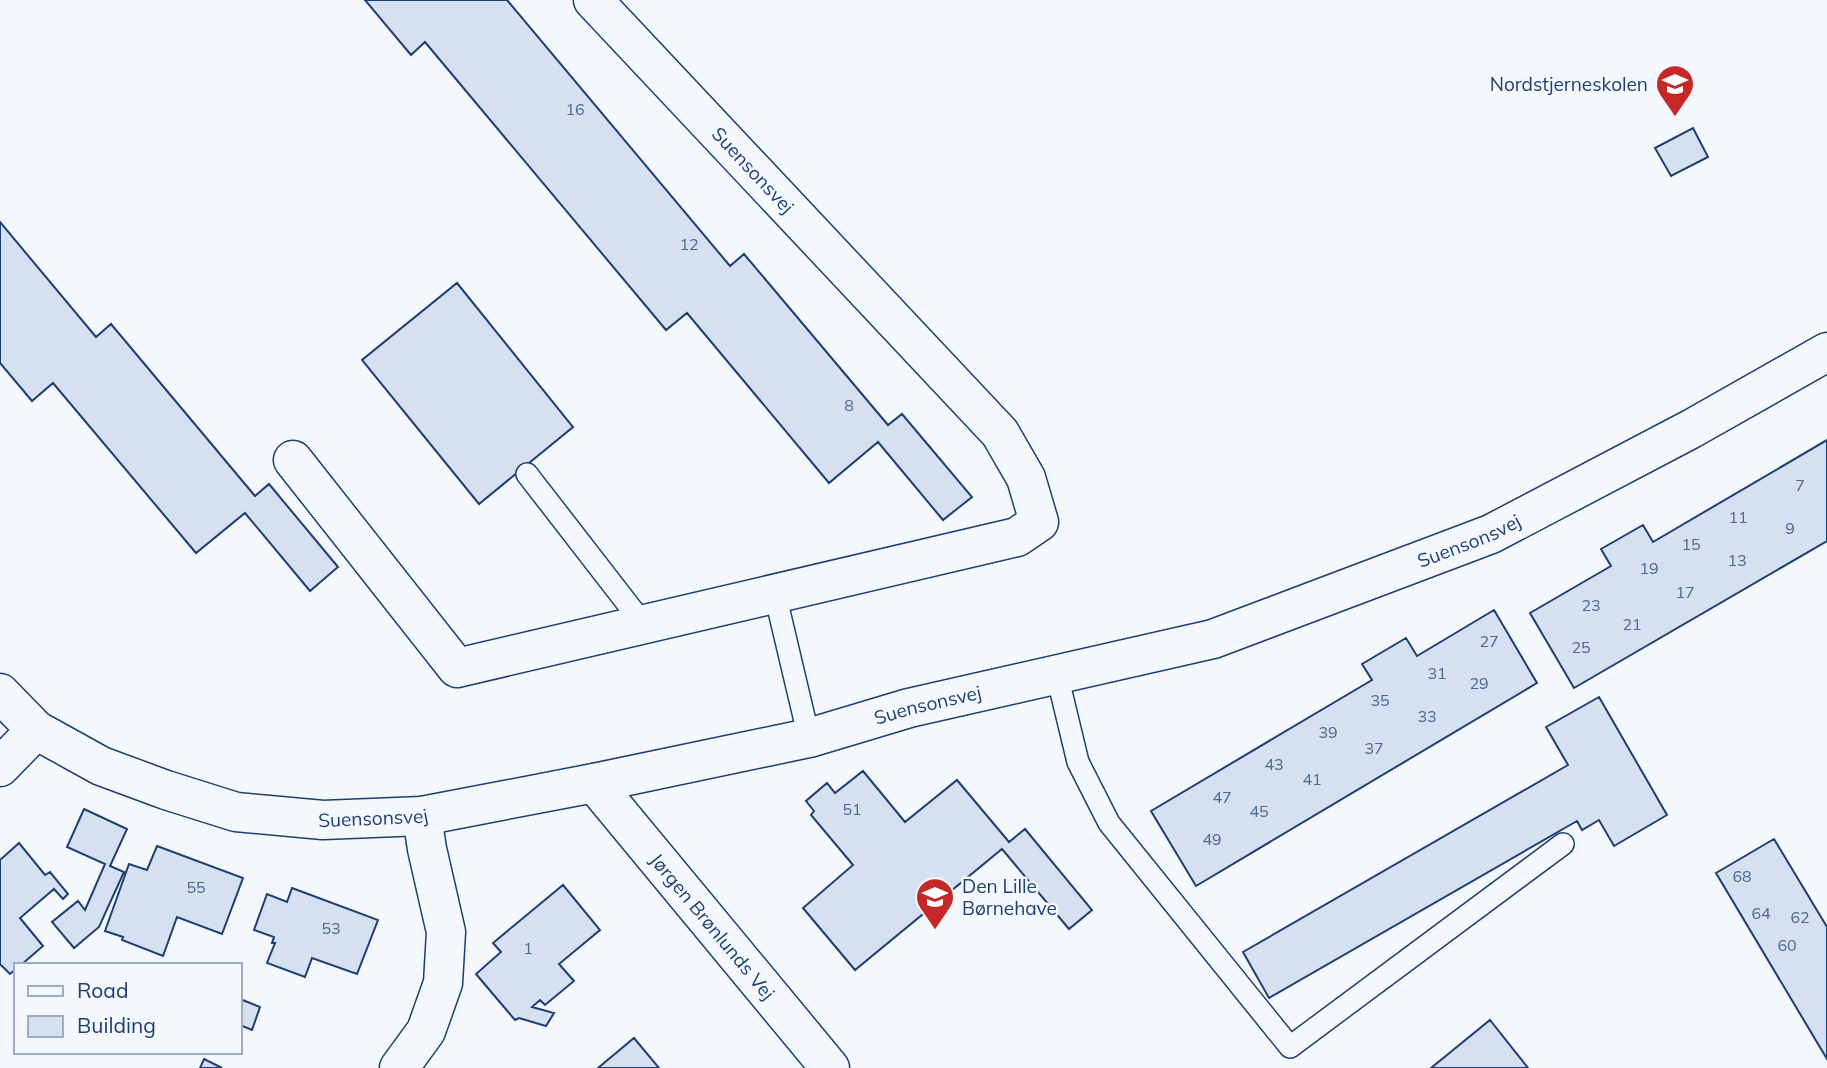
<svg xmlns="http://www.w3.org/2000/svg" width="1827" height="1068" font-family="Mulish,sans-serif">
  <rect width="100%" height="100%" fill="#f4f7fb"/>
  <path fill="#d5e0f0" stroke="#1d3f73" stroke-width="2" d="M365,0H507L730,266L744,254L888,425L902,414L972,497L943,520L878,442L829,483L687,313L666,330L425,42L411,55Z
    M1693,128L1708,157L1671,176L1655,148Z
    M0,222L96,337L111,324L255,496L269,484L338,567L310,591L245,513L196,553L53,383L32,401L0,363Z
    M457,283L573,427L479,504L362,360Z
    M1827,440V541L1574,688L1530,613L1611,566L1601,549L1643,525L1653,542Z
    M1494,610L1537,683L1196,886L1151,811L1372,680L1362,664L1406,638L1417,656Z
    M1599,697L1667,815L1614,846L1599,820L1582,830L1577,821L1269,998L1243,952L1568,765L1546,727Z
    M863,771L905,822L957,780L1009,842L1025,829L1092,910L1069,929L1002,849L855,970L803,908L853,865L811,815L814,811L806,801L827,783L835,793Z
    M84,809L127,829L110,866L124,872L99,927L74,948L52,922L78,901L85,910L105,864L67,847Z
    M1774,839L1827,927V1059L1716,873Z
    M19,843L45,875L50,872L68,894L63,899L54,889L20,918L43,946L21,965H16V969L10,974L0,964V860Z
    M157,846L243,878L222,934L177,917L163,956L122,940L123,937L105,931L129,864L147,870Z
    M563,885L600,930L559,964L574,981L545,1005L540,1000L532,1007L554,1013L546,1026L519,1018L515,1020L476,974L501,952L493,943Z
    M292,888L378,920L357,974L312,958L305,977L267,963L275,943H272L274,937L254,930L267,894L287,902Z
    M240,999L260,1007L252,1030L240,1025Z
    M1490,1020L1528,1068H1431Z
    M634,1038L659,1068H598Z
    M204,1059L222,1068H200Z"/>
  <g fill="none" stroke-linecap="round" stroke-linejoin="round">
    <defs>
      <path id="lane" d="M527,474L644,625
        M775,594L809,738
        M1057,675L1078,762L1109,823L1290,1047L1563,844"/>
      <g id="street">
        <path d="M293,460L457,668L1017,537L1039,522L1026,478L1000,433L593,0"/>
        <path id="s1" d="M0,693L36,730L101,766L166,790L236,812L323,820L422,816L594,783L809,738L909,708L1213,639L1491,534L1691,429L1827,352"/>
        <path d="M0,767L36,730"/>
        <path id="s2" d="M594,783L830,1068"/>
        <path d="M399,1068L426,1031L443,983L446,932L427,849L422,816"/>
      </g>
    </defs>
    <use href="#lane" stroke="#1d3f73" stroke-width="24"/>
    <use href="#street" stroke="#1d3f73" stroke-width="41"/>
    <use href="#lane" stroke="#f4f7fb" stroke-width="21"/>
    <use href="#street" stroke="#f4f7fb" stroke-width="38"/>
  </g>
  <defs>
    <symbol id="school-pin" viewBox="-11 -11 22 30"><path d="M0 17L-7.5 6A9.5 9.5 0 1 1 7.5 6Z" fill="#c62828" stroke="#f4f7fb"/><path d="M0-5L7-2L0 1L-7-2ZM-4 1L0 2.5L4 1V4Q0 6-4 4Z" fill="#fff"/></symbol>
  </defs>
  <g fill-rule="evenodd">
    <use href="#school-pin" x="1653" y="62" width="44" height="60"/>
    <use href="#school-pin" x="913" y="875" width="44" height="60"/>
  </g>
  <g text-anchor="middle" stroke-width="5" stroke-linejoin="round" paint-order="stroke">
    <g font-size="16" fill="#4b6792">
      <text x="575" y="115">16</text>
      <text x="689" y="250">12</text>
      <text x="849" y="411">8</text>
      <text x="1800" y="491">7</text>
      <text x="1738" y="523">11</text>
      <text x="1790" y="534">9</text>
      <text x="1691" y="550">15</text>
      <text x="1737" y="566">13</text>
      <text x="1649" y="574">19</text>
      <text x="1685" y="598">17</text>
      <text x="1591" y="611">23</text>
      <text x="1632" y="630">21</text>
      <text x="1489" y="647">27</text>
      <text x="1581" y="653">25</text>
      <text x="1437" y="679">31</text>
      <text x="1479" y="689">29</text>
      <text x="1380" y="706">35</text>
      <text x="1427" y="722">33</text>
      <text x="1328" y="738">39</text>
      <text x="1374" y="754">37</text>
      <text x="1274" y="770">43</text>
      <text x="1312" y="785">41</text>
      <text x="1222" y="803">47</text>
      <text x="852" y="815">51</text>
      <text x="1259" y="817">45</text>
      <text x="1212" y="845">49</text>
      <text x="1742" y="882">68</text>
      <text x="196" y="893">55</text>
      <text x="1761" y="919">64</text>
      <text x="1800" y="923">62</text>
      <text x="331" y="934">53</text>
      <text x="1787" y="951">60</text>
      <text x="528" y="954">1</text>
    </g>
    <g font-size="19" fill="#1d3f73" stroke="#f4f7fb" text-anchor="end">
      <text x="1648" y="91">Nordstjerneskolen</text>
      <text x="962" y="893" text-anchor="start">Den Lille<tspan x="962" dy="22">Børnehave</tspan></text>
    </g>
    <g font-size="19" fill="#1d3f73" stroke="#f4f7fb">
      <text transform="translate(753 170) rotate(47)" y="7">Suensonsvej</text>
      <text dy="7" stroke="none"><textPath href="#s1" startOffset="1540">Suensonsvej</textPath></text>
      <text dy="7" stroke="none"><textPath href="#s1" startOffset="973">Suensonsvej</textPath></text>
      <text dy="7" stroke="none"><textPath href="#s1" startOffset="406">Suensonsvej</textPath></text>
      <text dy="7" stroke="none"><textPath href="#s2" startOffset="186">Jørgen Brønlunds Vej</textPath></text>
    </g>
  </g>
  <rect x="14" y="963" width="228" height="91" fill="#f4f7fb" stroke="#9eadc5" stroke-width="2"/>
  <rect x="28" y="986" width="35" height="10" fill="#f4f7fb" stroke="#9eadc5" stroke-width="2"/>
  <text x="77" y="998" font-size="21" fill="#1d3f73">Road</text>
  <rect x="28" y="1016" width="35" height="21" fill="#d5e0f0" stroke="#9eadc5" stroke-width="2"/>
  <text x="77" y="1033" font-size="21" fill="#1d3f73">Building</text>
</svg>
